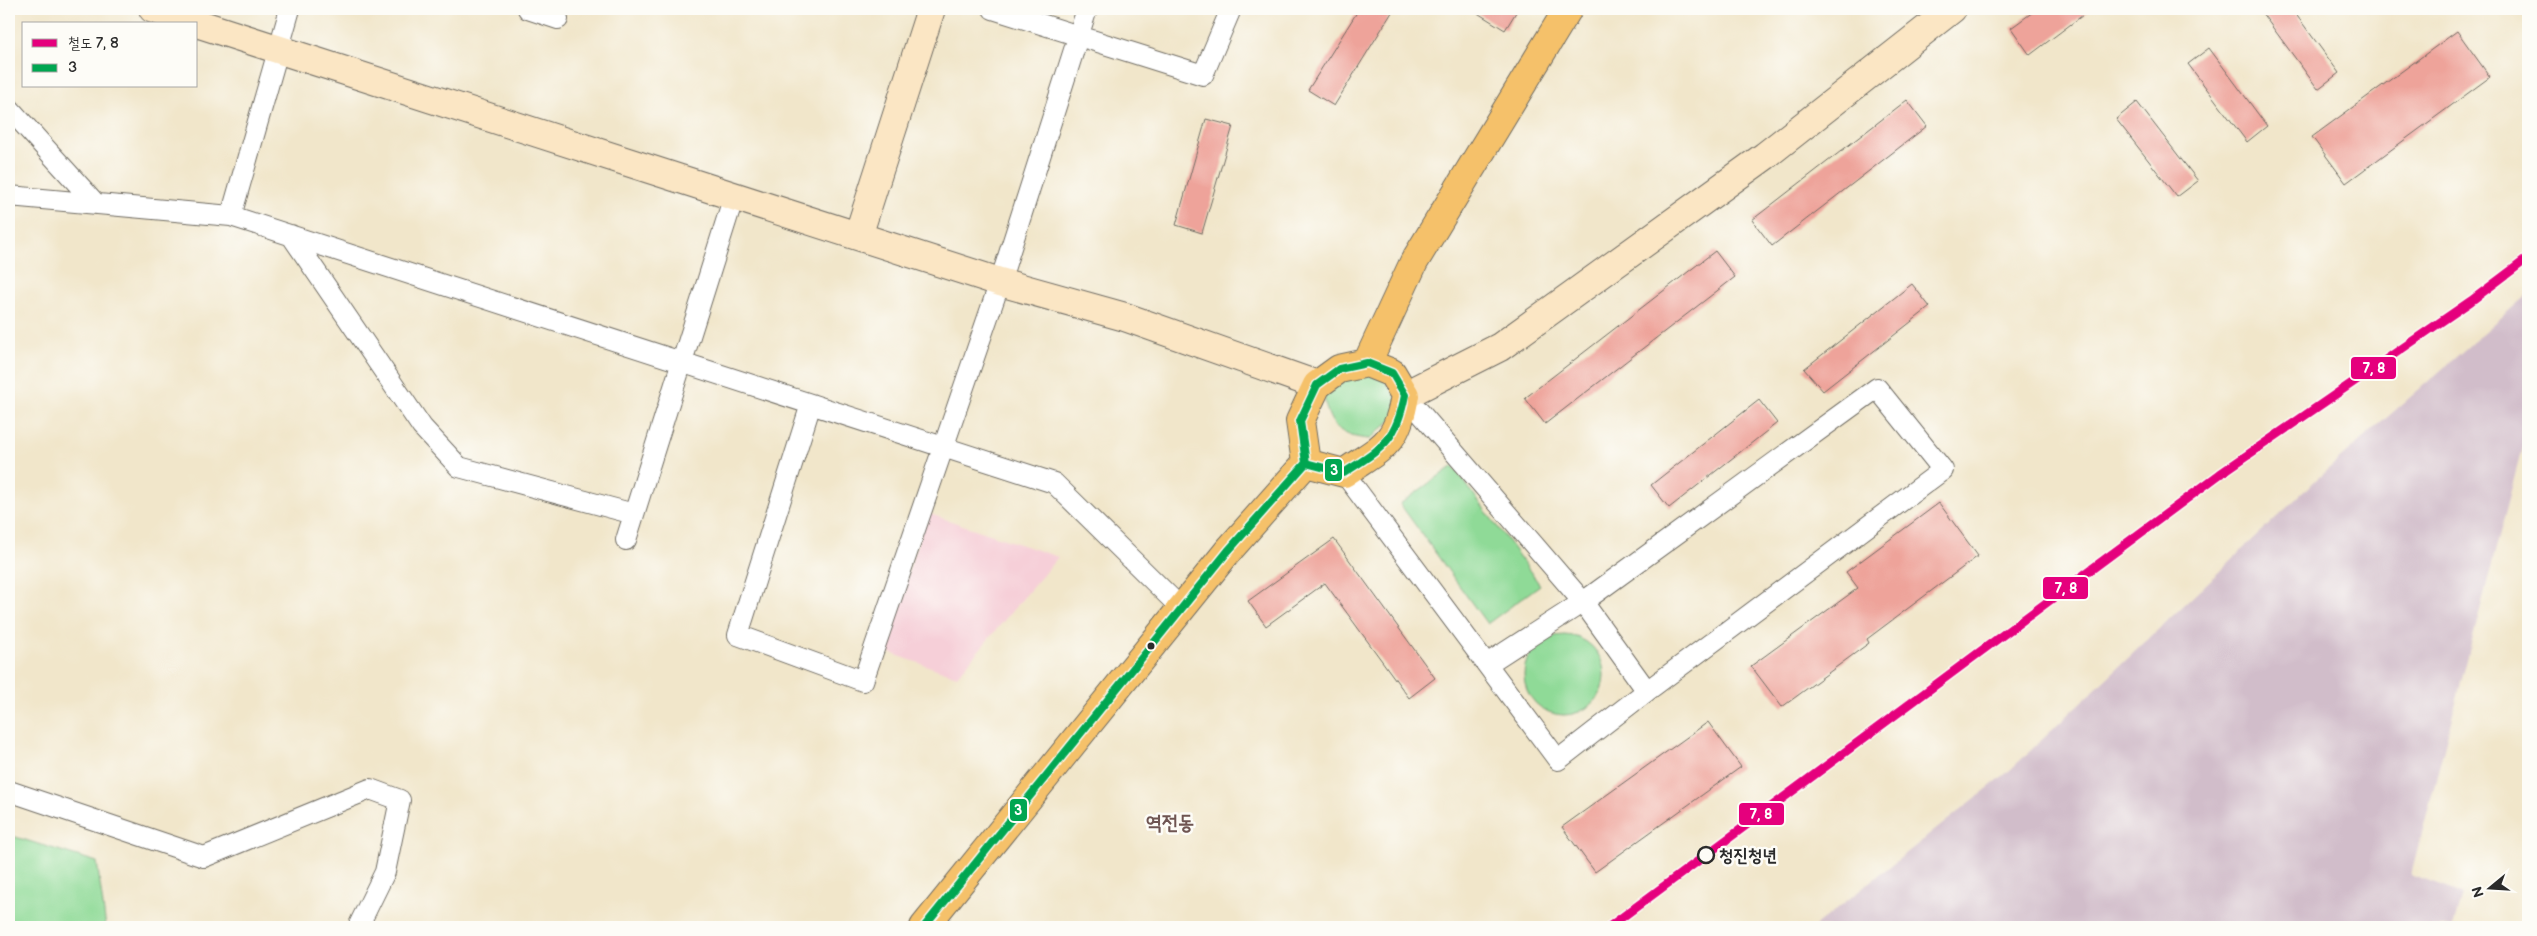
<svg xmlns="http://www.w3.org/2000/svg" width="2537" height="936" font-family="'Balsamiq Sans','Poor Story',sans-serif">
  <rect width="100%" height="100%" fill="#fdfcf7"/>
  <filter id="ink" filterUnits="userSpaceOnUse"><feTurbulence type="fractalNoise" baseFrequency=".02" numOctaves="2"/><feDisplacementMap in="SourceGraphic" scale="10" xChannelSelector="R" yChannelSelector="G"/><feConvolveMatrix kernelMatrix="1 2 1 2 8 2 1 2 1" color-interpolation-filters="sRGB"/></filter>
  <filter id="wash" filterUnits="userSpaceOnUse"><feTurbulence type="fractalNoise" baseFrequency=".0096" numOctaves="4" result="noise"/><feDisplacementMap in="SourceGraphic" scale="20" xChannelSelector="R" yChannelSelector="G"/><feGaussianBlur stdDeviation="1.12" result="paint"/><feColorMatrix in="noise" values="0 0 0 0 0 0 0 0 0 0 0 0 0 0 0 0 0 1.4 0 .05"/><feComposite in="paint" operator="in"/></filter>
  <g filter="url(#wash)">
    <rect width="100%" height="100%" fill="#f1e6ca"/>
    <path fill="#f6cfd8" d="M927,513L1058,557L957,676L884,651Z"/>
    <path fill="#d1bdca" d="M2528,294V425L2411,875L2462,894L2453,927H1814L2008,772L2319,477Z"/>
    <path fill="#8fda97" stroke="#5d8261" d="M1370,359L1404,409L1370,439C1339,437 1327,424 1324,394Z
      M1453,466L1540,585L1487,624L1400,504Z
      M1524 675a40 40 0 1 1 80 0a40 40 0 1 1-80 0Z
      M9,835L97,862L106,927H9Z"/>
    <g id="blocks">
      <path fill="#eea39a" d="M1359,9H1394L1334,106L1308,90Z
        M1471,9H1518L1505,30Z
        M2037,9H2091L2030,55L2011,28Z
        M2259,9H2292L2339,73L2318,89Z
        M2457,31L2490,77L2346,183L2312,137Z
        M2209,48L2267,126L2247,142L2188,64Z
        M1907,100L1927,126L1772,246L1752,220Z
        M2137,102L2198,181L2177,197L2116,119Z
        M1206,119L1233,126L1202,233L1176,225Z
        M1715,251L1735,277L1545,424L1525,398Z
        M1912,284L1930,307L1823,391L1804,369Z
        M1759,400L1777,423L1669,508L1651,485Z
        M1939,503L1978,556L1867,639L1869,643L1782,707L1751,666L1858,588L1846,572Z
        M1334,539L1435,678L1409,698L1325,583L1266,626L1248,601Z
        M1708,722L1741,767L1595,872L1562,827Z"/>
    </g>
  </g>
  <g filter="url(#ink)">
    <use href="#blocks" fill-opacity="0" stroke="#706c63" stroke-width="1"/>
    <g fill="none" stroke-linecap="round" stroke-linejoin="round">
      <defs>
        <path id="street" d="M528,9L558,19L551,9
          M993,9L1203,75L1231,9
          M9,108L96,204
          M9,196L231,216L1054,483L1182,609
          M231,216L290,9
          M291,235L422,427L459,467L634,514
          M811,404L738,635L863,681L1000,282L1087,9
          M1344,473L1558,760L1647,691L1583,602L1405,395
          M626,540L734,196
          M1487,664L1583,602L1877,388L1943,470L1647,691
          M9,791L204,857L370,789L400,800L385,872L358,927"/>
        <path id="secondary" d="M153,9L1000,282L1125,317L1317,385
          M858,236L931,9
          M1405,395L1500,347L1765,156L1952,9"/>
        <path id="highway" d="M1367,363L1414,262L1568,9
          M1367,363L1392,373L1405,395C1397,445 1383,446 1344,473L1306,463L1300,421L1317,385L1339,369Z
          M924,927L1228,551L1306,463"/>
      </defs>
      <use href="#street" stroke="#706c63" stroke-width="22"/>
      <use href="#secondary" stroke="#706c63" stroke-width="30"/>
      <use href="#highway" stroke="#706c63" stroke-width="30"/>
      <use href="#street" stroke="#fff" stroke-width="20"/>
      <use href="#secondary" stroke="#fbe6c4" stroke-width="28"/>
      <use href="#highway" stroke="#f5c16b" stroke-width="28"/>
      <defs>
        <path id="bus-1" d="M1367,363L1392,373L1405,395C1396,442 1382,448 1344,473L1306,463L1300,421L1317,385L1339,369Z
          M924,927L1228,551L1306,463"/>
      </defs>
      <use href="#bus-1" stroke="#fdfcf7" stroke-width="11"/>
      <use href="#bus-1" stroke="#00a651" stroke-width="8"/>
      <defs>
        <path id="rail-1" d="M1609,927L2220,474L2471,301L2528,258"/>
      </defs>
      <use href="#rail-1" stroke="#fdfcf7" stroke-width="12"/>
      <use href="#rail-1" stroke="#e5007d" stroke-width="9"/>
    </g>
  </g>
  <circle fill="#2b2b2b" stroke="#fdfcf7" stroke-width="2" cx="1151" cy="646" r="4.5"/>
  <circle fill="#fdfcf7" stroke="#2b2b2b" stroke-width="2.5" cx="1706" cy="855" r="8"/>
  <g text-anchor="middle" stroke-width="5" stroke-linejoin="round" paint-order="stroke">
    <g font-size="18" font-weight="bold" fill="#2b2b2b" stroke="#fdfcf7" text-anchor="start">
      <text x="1719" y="861">청진청년</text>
    </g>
    <g font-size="20" font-weight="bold" fill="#6f5552" stroke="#fdfcf7">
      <text x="1170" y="829">역전동</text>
    </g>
  </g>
  <g stroke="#fdfcf7" stroke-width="2">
    <rect x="2350" y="356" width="47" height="24" rx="5" fill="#e5007d"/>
    <rect x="1324" y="458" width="19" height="24" rx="5" fill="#00a651"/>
    <rect x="2042" y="576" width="47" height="24" rx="5" fill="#e5007d"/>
    <rect x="1009" y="798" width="19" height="24" rx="5" fill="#00a651"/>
    <rect x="1738" y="802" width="47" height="24" rx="5" fill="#e5007d"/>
  </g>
  <g font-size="14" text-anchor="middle" font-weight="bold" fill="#fff">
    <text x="2374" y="373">7, 8</text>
    <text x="1334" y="475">3</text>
    <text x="2066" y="593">7, 8</text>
    <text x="1018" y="815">3</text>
    <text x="1761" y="819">7, 8</text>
  </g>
  <rect width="2537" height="936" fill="none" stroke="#fdfcf7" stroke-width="30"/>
  <rect x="22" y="22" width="175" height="65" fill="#fdfcf7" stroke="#a9a8a5"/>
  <rect x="32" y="39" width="25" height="8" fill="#e5007d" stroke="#a9a8a5"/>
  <text x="68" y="48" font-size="15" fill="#2b2b2b">철도 7, 8</text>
  <rect x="32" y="64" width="25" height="8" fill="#00a651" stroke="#a9a8a5"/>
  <text x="68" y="72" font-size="15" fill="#2b2b2b">3</text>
  <g transform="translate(2490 888) rotate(252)" stroke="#fdfcf7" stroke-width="4" paint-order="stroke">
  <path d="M0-4L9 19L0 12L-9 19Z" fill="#2b2b2b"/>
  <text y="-8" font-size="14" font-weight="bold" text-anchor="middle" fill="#2b2b2b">N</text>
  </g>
</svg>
